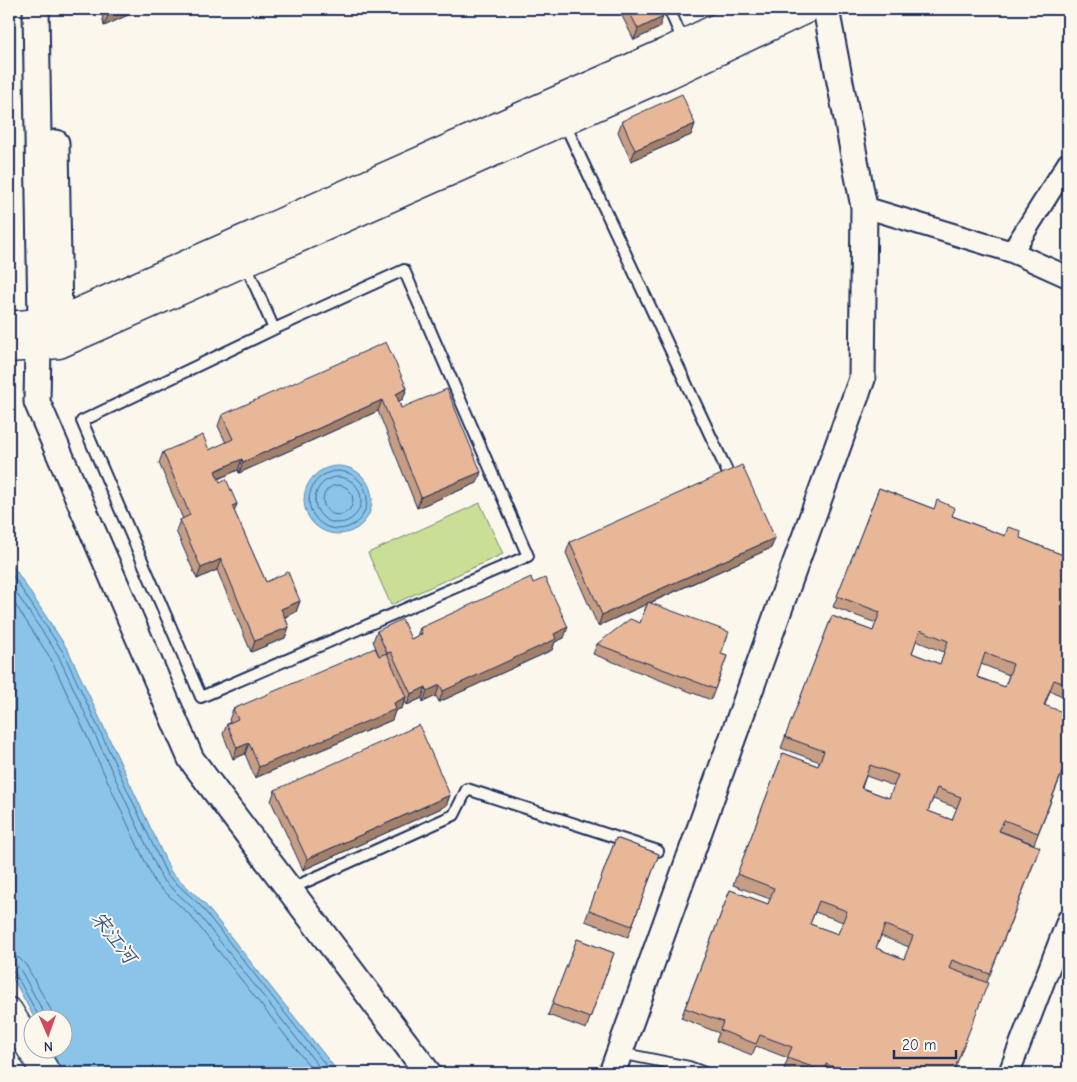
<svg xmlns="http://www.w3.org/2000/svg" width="1077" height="1082" font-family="'Comic Neue','LXGW WenKai TC',sans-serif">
  <rect width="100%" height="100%" fill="#fbf7ec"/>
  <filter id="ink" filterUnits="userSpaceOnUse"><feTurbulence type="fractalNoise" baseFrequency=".02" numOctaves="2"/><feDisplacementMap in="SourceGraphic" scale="10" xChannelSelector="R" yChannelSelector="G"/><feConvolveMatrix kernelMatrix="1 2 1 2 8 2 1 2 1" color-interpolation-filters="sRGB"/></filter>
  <g filter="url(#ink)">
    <path fill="#c9df95" stroke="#72877a" d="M480,503L503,554L391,605L368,553Z"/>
    <path fill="#8ac4e9" stroke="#5e88b1" d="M304 500a34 34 0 1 1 68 0a34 34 0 1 1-68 0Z
      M9,560L68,650L171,872L203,902L331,1063L338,1073H41L57,1065L55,1057L51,1050H62V1020L35,1019L9,971Z"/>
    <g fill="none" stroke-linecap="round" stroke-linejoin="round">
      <path stroke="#476b96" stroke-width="1" d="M309 500a29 29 0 1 1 58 0a29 29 0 1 1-58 0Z
        M315 500a23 23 0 1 1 46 0a23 23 0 1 1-46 0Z
        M323 500a15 15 0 1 1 30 0a15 15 0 1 1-30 0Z
        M9,570L63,652L167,875L200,905L332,1073
        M9,582L58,655L162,879L195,910L324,1073
        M9,595L51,659L155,883L190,915L315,1073
        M9,956L19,958L26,965L51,1010L53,1020
        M9,964L16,965L20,969L44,1013L45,1020
        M9,970L13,971L15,973L38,1015L39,1020"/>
      <defs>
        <path id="service" d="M669,9L684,43
          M564,122L727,471
          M245,263L274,329L82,421L201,697L528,556L404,270L274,329
          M290,889L454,815L467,789L658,851
          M620,1053L689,1067L705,1073"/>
        <path id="minor" d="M864,207L1012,252L1068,163
          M1012,252L1068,277
          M1009,1073L1068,919"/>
        <path id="tertiary" d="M36,9L41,323L38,346L37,402L191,759L428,1073
          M56,143L59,321
          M612,1073L862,379L864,207L826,9"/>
        <path id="secondary" d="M9,326L59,321L667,52L757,9
          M9,348L59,344L669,74L806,9"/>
        <path id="trunk" d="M9,1012L46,1073"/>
      </defs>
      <use href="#service" stroke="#1b2f5e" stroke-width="14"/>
      <use href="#minor" stroke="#1b2f5e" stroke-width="24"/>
      <use href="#tertiary" stroke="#1b2f5e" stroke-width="29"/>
      <use href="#secondary" stroke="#1b2f5e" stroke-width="31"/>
      <use href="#trunk" stroke="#1b2f5e" stroke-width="31"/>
      <use href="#service" stroke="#fbf7ec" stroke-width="10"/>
      <use href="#minor" stroke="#fbf7ec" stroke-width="20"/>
      <use href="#tertiary" stroke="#fbf7ec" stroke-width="25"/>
      <use href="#secondary" stroke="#fbf7ec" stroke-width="28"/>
      <use href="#trunk" stroke="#fbf7ec" stroke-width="28"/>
    </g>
    <path fill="#c79d83" stroke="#1b2f5e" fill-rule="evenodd" d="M101,9H141L104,26Z
      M622,9H659V28L634,40L620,12Z
      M622,121L695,124L691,135L631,161L618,132Z
      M407,388L403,399L399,401L401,408L477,483L417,508L378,411L239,473L238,470L218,479L220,482L237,504L234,511L266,582L300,601L296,612L285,617L289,627L285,638L251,652L217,570L197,579L176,531L180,520L183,519L159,463L163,452L209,450L226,443L218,426L222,415Z
      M879,488L1005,536L1020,538L1068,557V555V698L1050,691L1045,705L1068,758L1034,844L1000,831V832L1036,858L987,982L953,1073H796L784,1069L788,1058L756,1046L752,1055L716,1041L719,1033L681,1018L730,890L768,904L770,899L733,885L783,753L818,766L820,762L781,748L832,616L873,631L876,623L833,607ZM916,641L944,652L940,664L912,653ZM981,664L1009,675L1005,687L977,677ZM866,776L894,786L889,798L862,788ZM933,799L957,808L952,820L928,811ZM815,912L843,922L838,934L810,924ZM881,936L909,947L904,959L876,948Z
      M775,538L771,548L650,603L721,654L727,656L711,700L593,654L597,644L640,623L647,604L598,626L566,553L570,542Z
      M533,583L564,638L555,642L552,650L439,702L436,696L423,702L422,698L407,705L405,701L402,708L395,711L392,720L255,778L245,754L233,759L223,734L227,724L230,722L229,720L233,709L379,656L373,641L377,631L411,639L417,636L420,628Z
      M275,790L450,795L446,806L303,870L271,801Z
      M616,838L659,854L628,937L585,921Z
      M577,939L614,953L586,1029L548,1015Z"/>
    <path fill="#a2806a" stroke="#1b2f5e" d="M121,9H141L104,26L108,15Z
      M663,17L659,28L634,40L638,29Z
      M695,124L691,135L631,161L635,150Z
      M407,388L403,399L392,405L396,394Z
      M382,400L378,411L239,473L243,462Z
      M242,459L238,470L211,482L215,471Z
      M481,472L477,483L417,508L421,497Z
      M237,504L233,515L232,506Z
      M775,538L771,548L598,626L602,615Z
      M221,559L217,570L197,579L201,568Z
      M300,601L296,612L277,620L281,609Z
      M289,627L285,638L251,652L255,641Z
      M568,627L564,638L555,642L552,650L439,702L443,691Z
      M440,685L436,696L423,702L427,691Z
      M426,687L422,698L407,705L411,694Z
      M406,697L402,708L395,711L392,720L255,778L259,767L394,703Z
      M249,743L245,754L233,759L237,748Z
      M450,795L446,806L303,870L307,859Z"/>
    <path fill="#e7b798" stroke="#1b2f5e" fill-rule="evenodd" d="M107,9H121L108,15Z
      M628,9H659L663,17L638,29Z
      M682,94L695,124L635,150L622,121Z
      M386,342L407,388L396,394L401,408L447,389L481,472L421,497L382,400L243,462L242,459L215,471L220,482L226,479L237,504L232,506L266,582L288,572L300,601L281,609L289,627L255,641L221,559L201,568L180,520L190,515L163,452L203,435L209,450L233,439L222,415Z
      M742,465L775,538L602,615L570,542Z
      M879,488L934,509L937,500L955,508L952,516L1005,536L1008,527L1021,531L1020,538L1068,557V555V685L1054,680L1044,705L1068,714V757L1038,833L1004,820L999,831L1040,847L990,974L952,960L949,968L988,983L953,1073H850L826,1064L824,1071L787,1058L792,1047L760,1035L756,1044L720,1030L723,1022L685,1008L730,890L768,904L774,888L737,874L783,753L818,766L824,751L785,737L832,616L873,631L880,612L837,596ZM920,630L948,641L940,664L912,653ZM985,653L1013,664L1005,687L977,677ZM870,765L898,775L889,798L861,788ZM937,788L961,797L952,820L928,811ZM819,901L847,911L838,934L810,924ZM885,925L913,936L904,959L876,948Z
      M531,577L533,583L545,578L568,627L554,634L556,639L443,691L440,685L427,691L426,687L411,694L391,652L387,653L406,697L394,703L396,709L259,767L249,743L237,748L227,724L238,719L233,709L375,648L379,656L387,653L377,631L402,619L411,639L422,634L420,628Z
      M648,602L729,632L721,654L727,656L715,689L597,644L630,619L640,623Z
      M419,725L450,795L307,859L275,790Z
      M616,838L659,854L632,926L589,910Z
      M577,939L614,953L590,1018L552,1004Z"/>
  </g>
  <g text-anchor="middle" stroke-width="4" stroke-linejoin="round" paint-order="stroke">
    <g font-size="20" font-style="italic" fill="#375481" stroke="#fbf7ec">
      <text transform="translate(114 937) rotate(52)" y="7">宋江河</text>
    </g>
  </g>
  <rect width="1077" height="1082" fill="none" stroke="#fbf7ec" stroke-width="30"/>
  <rect x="15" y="15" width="1047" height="1052" fill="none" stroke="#1b2f5e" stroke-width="2" filter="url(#ink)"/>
  <g transform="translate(48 1034) rotate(178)"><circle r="24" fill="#fbf7ec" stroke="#a1a7b3"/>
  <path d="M0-4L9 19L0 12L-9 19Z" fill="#d1495b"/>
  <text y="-8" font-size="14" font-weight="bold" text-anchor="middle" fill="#1b2f5e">N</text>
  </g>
  <path d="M894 1050v8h62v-8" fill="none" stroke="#1b2f5e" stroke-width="2.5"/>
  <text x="902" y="1050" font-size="15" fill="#1b2f5e" stroke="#fbf7ec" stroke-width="4" paint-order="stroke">20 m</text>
</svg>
